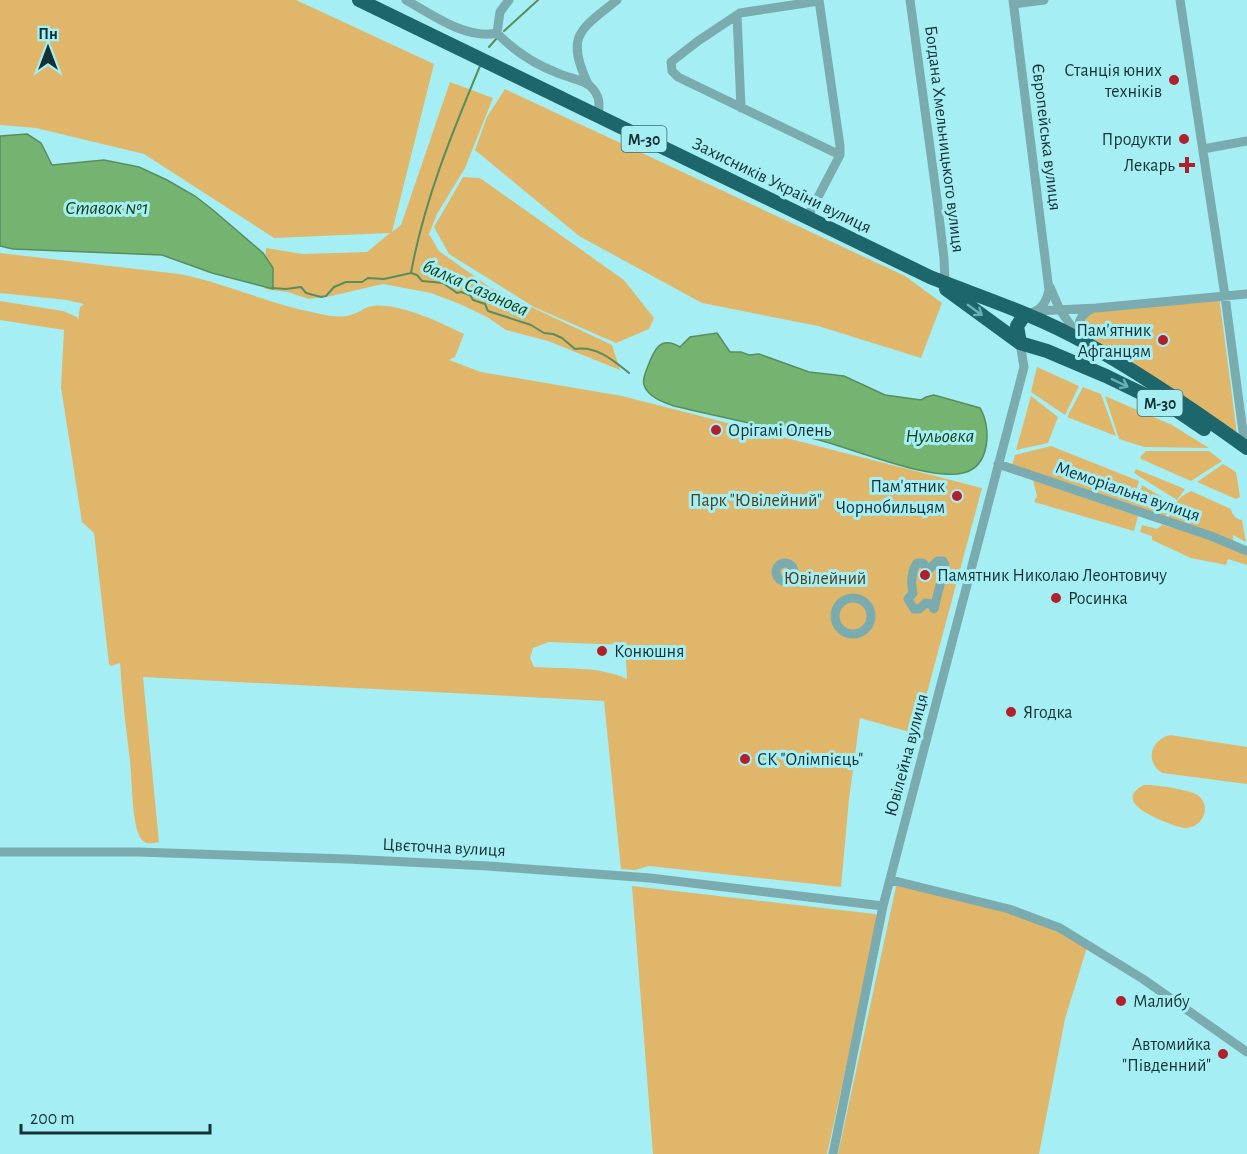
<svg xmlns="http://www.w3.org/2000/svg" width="1247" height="1154" font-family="'Alegreya Sans',sans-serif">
  <rect width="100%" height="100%" fill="#a5eef4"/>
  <path fill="#e0b76a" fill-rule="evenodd" d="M0,0H296L434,64L392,232L401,225L450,82L493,98L465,168L437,214L429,234L439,251L491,288L612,345L620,370L548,341L506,330L487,317L460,304L431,293L383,284L331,296L309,299L287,292L265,289L266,248L303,254L367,252L390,233L274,238L144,154L36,128L0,125Z
    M505,89L905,276L942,303L921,358L818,326L702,303L579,236L475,150L487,117Z
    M463,177L480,178L624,280L654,318L649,329L616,343L534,307L449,254L434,227Z
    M0,253L179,274C226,283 269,304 316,313C329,316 344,319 356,313C360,312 364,308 368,307C391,299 443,323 464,334L455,357L449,360L481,372L622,396L982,488L916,734L860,718L849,799L841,887L649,866L635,870L621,869L604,701L143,677L159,842C150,844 143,845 139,835C132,820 132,780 130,761C126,729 122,696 120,663L111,666L109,664L94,533L82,522L61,387L64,330L0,320V301L63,311L77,317L78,320L80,307L84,304L67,300L0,293ZM549,642L625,645L627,679C600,666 564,669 534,667L530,658L533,648Z
    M1219,296L1237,434L1083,335L1079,329L1082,320L1099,308Z
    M1037,367L1079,386L1065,415L1031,392Z
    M1083,387L1101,394L1116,436L1067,417Z
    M1031,396L1058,417L1048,443L1016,450Z
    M1105,396L1172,425L1209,448L1144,447L1119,439Z
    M1051,446L1139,481L1133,502L1138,499L1142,485L1173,504L1165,517L1132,508L1133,503L1131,507L1012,465L1015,455Z
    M1146,451H1209L1222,461L1191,481L1141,459L1140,457Z
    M1223,464L1236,472L1240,497L1236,499L1197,482Z
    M1136,469L1185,489L1177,500L1134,473Z
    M1033,480L1138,516L1134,531L1034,502L1037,496Z
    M1191,491L1231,509C1232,515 1236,519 1242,520L1246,542L1233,535V540L1236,542L1237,551L1247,556V565L1228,559L1226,565L1191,558L1152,540V536L1140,532L1142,525L1157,529L1162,525L1177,529L1167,518L1175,510L1174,505L1182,496Z
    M1170,735L1247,747V784L1162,773C1145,762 1150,740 1170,735Z
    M1144,785C1154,784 1193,790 1199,796C1214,810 1198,833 1180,827C1167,823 1108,803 1144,785Z
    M897,882L1009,909L1088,944L1065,1019L1039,1154H838Z
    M632,886L875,914L879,917L827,1154H653Z"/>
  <path fill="#75b470" stroke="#588d5e" stroke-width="1.5" d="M27,134L41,143L52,165L104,160L139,167L167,180L195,196L213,210L263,253L273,268V289L212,273L162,255L13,249L0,246V136Z
    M717,333L730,352H741L749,355L759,354L809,372L844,376L885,395L921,400L926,397L934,395L980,408C992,428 990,467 963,473C933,481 858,451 826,442C776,428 724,418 674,406C663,402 648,397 644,385C642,379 646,371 648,366C654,350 660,335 680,347L690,337Z"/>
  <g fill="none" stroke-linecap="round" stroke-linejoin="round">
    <path stroke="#588d5e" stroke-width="2" d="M504,31L538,0
      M489,47L497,38
      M411,273C424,201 452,133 480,66
      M272,288L286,289L301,287L306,293L321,297L326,296L334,287L346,282H362L368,278L384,279L411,273L417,275L422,281L443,283L457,293L461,292L470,295L473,300L485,304L488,311L531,325L544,333L553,334L562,338L575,349C597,346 613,360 629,373"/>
    <path stroke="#7aabaf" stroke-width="9" d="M406,0C431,14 466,40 497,33
      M910,0L937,199L944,258L945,283
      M1013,0L1049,290C1046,304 1040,312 1025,314
      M1180,0L1225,296L1245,447
      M819,1L740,13L698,41L671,62L672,71L678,77L840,155
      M1014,4L1044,0
      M737,15L741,108
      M497,33C515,52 536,65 560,74C569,78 584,80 590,86C600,95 600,104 598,116
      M497,33L500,12L509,0
      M588,84C565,35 580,30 617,0
      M1203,149L1247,141
      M807,218L840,155V146L819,0
      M1050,287L1060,310L1079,337
      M1037,311L1096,308L1247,294
      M1078,336C1078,323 1079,315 1092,309
      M998,464L1211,536L1247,551
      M938,561H943L945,565L934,609L931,604L926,603L919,609H914L908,599L913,593C911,584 911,572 917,563H923L927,568H930Z
      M776 572a9 9 0 1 1 18 0a9 9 0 1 1-18 0Z
      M835 616a18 18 0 1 1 36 0a18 18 0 1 1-36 0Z
      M0,852H138L347,859L488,866L650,878L883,906
      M891,880L1009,909L1060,928L1143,979L1247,1052
      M833,1154L883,906L1024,367L1020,343"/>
    <path stroke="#1d676c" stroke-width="14" d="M359,0L930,277C980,297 1034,314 1082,341C1139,372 1194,410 1247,448
      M946,289L1020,343L1047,351L1106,376L1176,410L1204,429
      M1020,343L1017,326L1025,314"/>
  </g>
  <defs><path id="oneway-shaft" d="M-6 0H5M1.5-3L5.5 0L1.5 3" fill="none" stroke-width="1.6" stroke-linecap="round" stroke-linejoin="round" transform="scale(1.5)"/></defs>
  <g stroke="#68b1b7">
    <use href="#oneway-shaft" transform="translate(975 310) rotate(36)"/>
    <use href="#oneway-shaft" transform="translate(1120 383) rotate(26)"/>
  </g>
  <g fill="#b2202e" stroke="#a5eef4" stroke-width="2">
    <circle cx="1174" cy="80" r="6"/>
    <circle cx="1184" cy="139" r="6"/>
    <path d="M1184 156h6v6h6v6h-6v6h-6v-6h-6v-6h6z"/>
    <circle cx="1163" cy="340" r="6"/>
    <circle cx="716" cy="430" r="6"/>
    <circle cx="957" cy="496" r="6"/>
    <circle cx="925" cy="575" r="6"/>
    <circle cx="1056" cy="598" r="6"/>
    <circle cx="602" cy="651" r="6"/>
    <circle cx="1011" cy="712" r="6"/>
    <circle cx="745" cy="759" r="6"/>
    <circle cx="1121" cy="1001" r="6"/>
    <circle cx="1223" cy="1054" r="6"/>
  </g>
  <g text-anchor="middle" stroke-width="6" stroke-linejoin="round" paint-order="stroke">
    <g fill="#a5eef4" stroke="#406a6e" stroke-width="1.5">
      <rect x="621.5" y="126" width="45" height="26" rx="4.5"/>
      <rect x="1137.5" y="390" width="45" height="26" rx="4.5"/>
    </g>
    <g font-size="16" font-weight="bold" fill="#143235">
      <text x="644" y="145">М-30</text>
      <text x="1160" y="409">М-30</text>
    </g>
    <g font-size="18" fill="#143235" stroke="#a5eef4" text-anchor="start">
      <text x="1162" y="76" text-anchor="end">Станція юних<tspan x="1162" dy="21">техніків</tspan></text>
      <text x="1172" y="145" text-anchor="end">Продукти</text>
      <text x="1175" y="171" text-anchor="end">Лекарь</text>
      <text x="1151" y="336" text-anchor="end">Пам'ятник<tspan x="1151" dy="21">Афганцям</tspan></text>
      <text x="728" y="436">Орігамі Олень</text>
      <text x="945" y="492" text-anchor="end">Пам'ятник<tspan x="945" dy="21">Чорнобильцям</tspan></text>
      <text x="937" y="581">Памятник Николаю Леонтовичу</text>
      <text x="1068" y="604">Росинка</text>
      <text x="614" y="657">Конюшня</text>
      <text x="1023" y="718">Ягодка</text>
      <text x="757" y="765">СК "Олімпієць"</text>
      <text x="1133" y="1007">Малибу</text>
      <text x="1211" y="1050" text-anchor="end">Автомийка<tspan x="1211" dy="21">"Південний"</tspan></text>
    </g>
    <g font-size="18" fill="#143235" stroke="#a5eef4">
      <text transform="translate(1047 137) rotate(83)" y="6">Європейська вулиця</text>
      <text transform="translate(945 139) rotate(83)" y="6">Богдана Хмельницького вулиця</text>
      <text transform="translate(782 185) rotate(26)" y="6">Захисників України вулиця</text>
      <text transform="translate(1128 491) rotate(19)" y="6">Меморіальна вулиця</text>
      <text transform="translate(906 755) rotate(-75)" y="6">Ювілейна вулиця</text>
      <text transform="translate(444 847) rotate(3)" y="6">Цвєточна вулиця</text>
    </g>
    <g font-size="18" fill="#503e19" stroke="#a5eef4">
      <text x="756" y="506">Парк "Ювілейний"</text>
      <text x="825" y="584">Ювілейний</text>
    </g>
    <g font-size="20" font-style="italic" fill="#123d0f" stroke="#a5eef4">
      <text x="107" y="214">Ставок №1</text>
      <text transform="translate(476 287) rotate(24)" y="7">балка Сазонова</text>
      <text x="940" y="442">Нульовка</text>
    </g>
  </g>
  <g transform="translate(48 48)" stroke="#a5eef4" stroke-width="4.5" paint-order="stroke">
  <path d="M0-4.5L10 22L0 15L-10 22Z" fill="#143235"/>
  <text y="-9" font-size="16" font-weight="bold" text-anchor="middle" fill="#143235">Пн</text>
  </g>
  <path d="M21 1124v9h189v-9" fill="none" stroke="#143235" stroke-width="3"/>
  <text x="30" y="1124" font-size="18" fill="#143235" stroke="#a5eef4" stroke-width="4.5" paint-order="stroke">200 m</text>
</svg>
